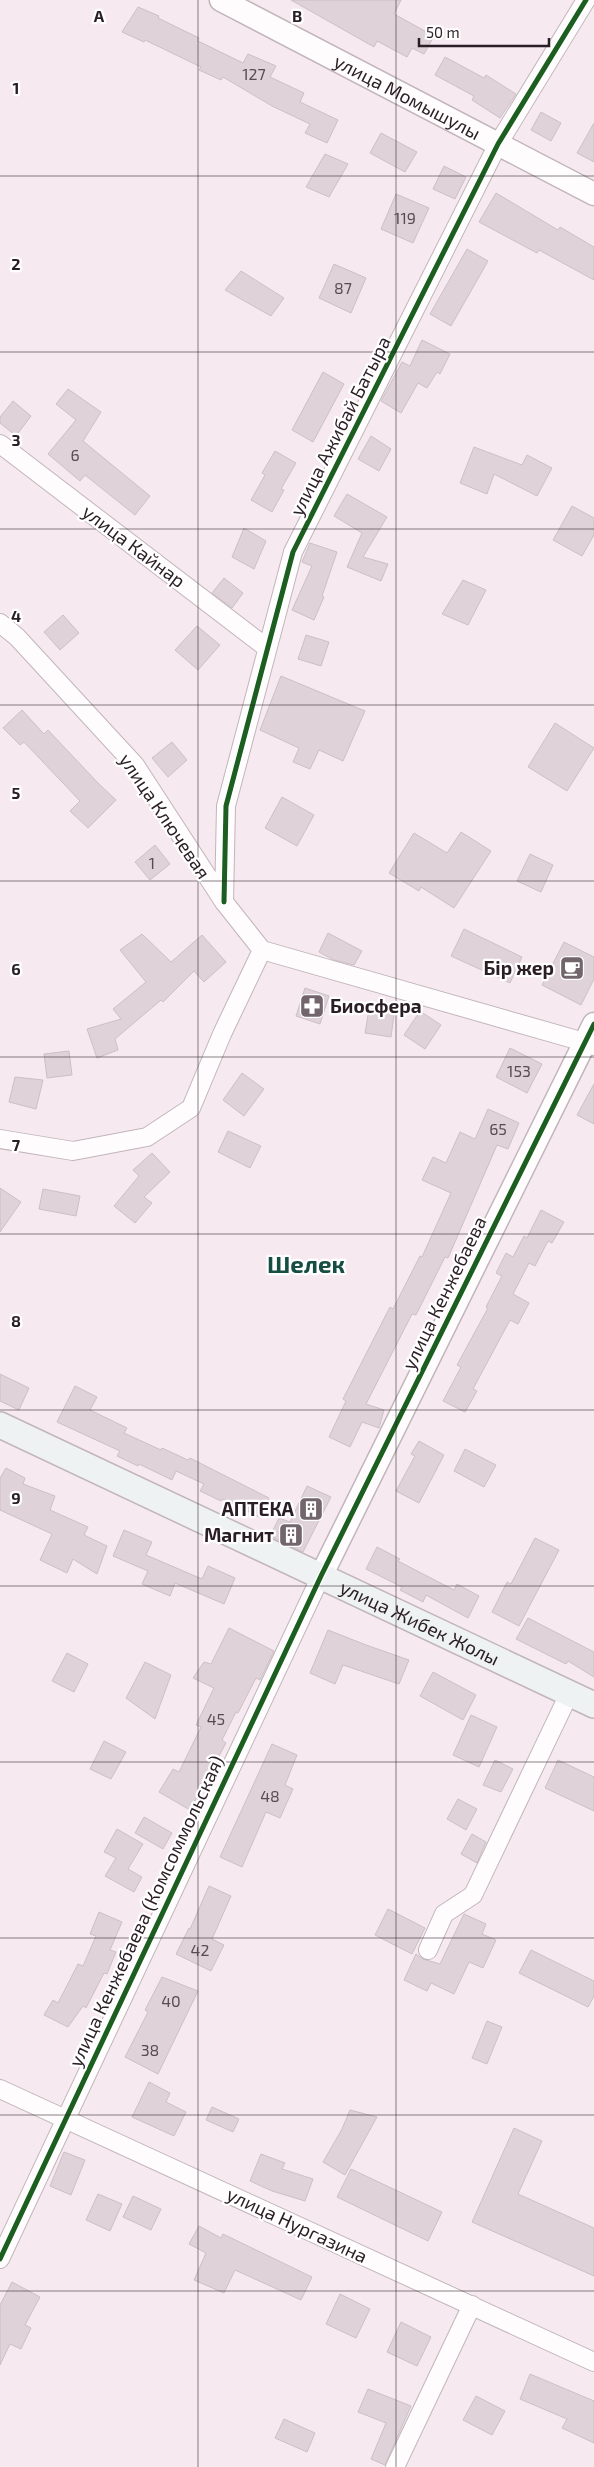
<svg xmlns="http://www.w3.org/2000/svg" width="594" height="2467" font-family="'Exo 2',sans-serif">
  <rect width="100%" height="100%" fill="#f7e9f0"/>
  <path fill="#dfd2d8" stroke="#ccc0c6" d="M291,0H401L394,14L434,36L424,54L412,48L407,57L377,41L374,47Z
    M138,7L159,16L158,18L199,38L198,41L243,63L248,54L276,66L270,77L304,93L300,102L338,120L327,143L305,133L310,124L272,106L223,77L221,80L199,70L201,67L145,40L144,42L122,32Z
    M445,57L484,78L486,75L516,94L500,118L472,100L474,96L435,75Z
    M541,112L561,123L551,141L531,130Z
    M594,123V162L577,153Z
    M381,133L417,152L405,172L370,153Z
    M325,154L348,164L329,197L306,187Z
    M444,166L466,177L455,199L433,189Z
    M496,193L558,230L560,227L594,247V280L539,250L537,253L479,222Z
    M396,194L429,208L413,243L381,229Z
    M467,249L488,261L451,326L430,314Z
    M334,264L366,278L351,313L319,298Z
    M241,271L284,298L271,316L225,290Z
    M422,340L450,354L440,374L437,372L427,388L418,383L401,413L381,401L402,362L410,366Z
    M323,372L344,384L313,442L292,430Z
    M68,389L101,412L83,441L150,496L135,515L85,475L80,481L48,454L76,420L56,404Z
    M13,401L31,416L16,436L0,423V417Z
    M371,436L391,449L379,471L358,459Z
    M474,447L522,465L527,455L552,468L537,496L494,474L487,494L460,483Z
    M275,451L296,463L281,489L284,490L272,512L251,500L265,475L262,473Z
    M347,494L387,517L363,557L388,564L381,581L347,567L362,533L334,516Z
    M572,506L594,518V535L582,556L553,540Z
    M244,528L266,541L254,569L232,557Z
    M310,543L337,552L322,596L324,597L314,620L292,610L312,566L302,562Z
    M224,578L243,593L232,608L212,593Z
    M463,580L486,590L468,625L442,614Z
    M63,615L79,633L60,650L44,632Z
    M197,626L220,645L198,670L175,650Z
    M306,635L329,642L321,666L298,659Z
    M281,676L365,711L343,761L319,750L310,769L293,762L299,748L260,730Z
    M22,710L44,734L48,730L98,783L116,800L88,828L70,811L80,801L24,742L20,745L3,728Z
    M555,723L594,748L567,791L528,767Z
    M172,742L187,760L168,777L152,758Z
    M282,797L314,815L297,846L265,828Z
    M461,832L491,851L454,908L421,887L419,891L389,873L414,833L447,853Z
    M155,845L170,864L150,880L135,862Z
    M530,854L553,865L541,892L517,881Z
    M464,929L522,957L510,983L451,956Z
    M328,933L362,951L354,965L334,960L319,952Z
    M142,934L171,962L202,935L226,962L204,982L194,971L163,1002L161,1000L115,1039L118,1050L97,1058L87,1029L121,1019L113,1009L146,982L120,950Z
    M564,942L594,957V979L581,1005L542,985Z
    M305,988L329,996L320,1024L296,1016Z
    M370,1004L395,1008L391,1037L365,1033Z
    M420,1011L441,1025L425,1049L404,1035Z
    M510,1048L542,1064L527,1093L496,1077Z
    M69,1051L72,1075L47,1078L44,1054Z
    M242,1073L264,1089L244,1116L223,1100Z
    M15,1077L43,1080L36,1109L9,1102Z
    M594,1084V1124L577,1115Z
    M488,1109L519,1123L508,1149L497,1145L448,1258L445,1257L416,1315L412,1314L366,1404L384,1410L379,1428L362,1422L350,1447L329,1437L346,1401L343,1399L390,1307L393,1309L420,1256L422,1257L451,1193L422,1180L433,1157L446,1163L460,1132L475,1139Z
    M228,1131L261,1146L250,1168L218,1152Z
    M152,1153L170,1172L144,1197L152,1203L135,1223L114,1206L139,1176L133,1170Z
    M0,1188L21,1202L0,1232Z
    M43,1189L80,1196L76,1216L39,1209Z
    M541,1210L564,1222L552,1243L548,1241L535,1266L529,1263L513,1294L529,1303L518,1324L510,1320L473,1389L477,1391L465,1412L443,1401L461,1367L457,1365L488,1308L486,1307L502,1276L496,1273L506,1253L513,1257L524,1236L527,1238Z
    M0,1374L29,1388L19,1410L0,1401Z
    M75,1386L97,1397L90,1410L127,1428L124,1433L161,1450L162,1448L188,1460L190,1458L269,1498L259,1517L223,1499L221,1501L200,1491L204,1484L176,1471L172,1480L139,1464L138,1466L117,1456L120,1451L57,1422Z
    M419,1441L444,1455L419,1503L396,1491L415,1456L411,1454Z
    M465,1449L496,1465L484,1487L454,1471Z
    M6,1468L25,1478L23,1484L55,1496L50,1510L88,1527L84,1535L107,1546L97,1574L73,1559L67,1573L40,1560L52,1534L0,1510V1478Z
    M307,1486L331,1497L303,1552L270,1536L279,1518L290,1522Z
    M124,1530L152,1542L146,1555L202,1579L208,1566L235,1578L224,1604L175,1583L170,1596L142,1584L148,1571L113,1556Z
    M535,1538L559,1550L519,1626L492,1612L507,1582L511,1584Z
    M377,1547L400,1559L398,1561L454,1590L457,1584L479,1596L468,1618L426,1595L423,1602L400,1590L402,1587L366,1569Z
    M528,1618L594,1652V1677L568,1661L566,1664L516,1639Z
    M229,1628L274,1651L260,1680L256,1678L238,1713L236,1712L222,1740L226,1743L190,1810L159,1792L173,1769L179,1772L201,1727L196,1725L214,1688L193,1678L204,1662L211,1664Z
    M328,1630L366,1645L409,1660L399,1684L343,1665L335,1684L310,1673Z
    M67,1653L88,1664L74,1692L52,1681Z
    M145,1662L171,1675L155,1719L126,1698Z
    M433,1672L476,1695L463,1720L420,1696Z
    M471,1715L497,1727L479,1767L453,1755Z
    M104,1741L126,1752L111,1779L90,1769Z
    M272,1744L297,1755L285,1785L293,1789L280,1818L266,1812L242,1867L220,1857Z
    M495,1760L513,1769L501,1792L483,1785Z
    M558,1760L594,1777V1811L545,1788Z
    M458,1799L477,1809L466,1830L447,1819Z
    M144,1817L172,1833L163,1849L135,1833Z
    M117,1829L143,1844L128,1869L142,1877L134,1892L105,1876L116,1858L104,1852Z
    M472,1834L486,1842L477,1863L461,1854Z
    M209,1886L231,1896L212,1939L224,1945L211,1971L176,1954L189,1928L190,1929Z
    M388,1909L425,1928L412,1954L375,1935Z
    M99,1912L122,1922L110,1950L116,1952L107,1974L104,1973L86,2008L83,2006L68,2027L44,2015L53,2000L58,2003L78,1964L83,1966L96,1936L90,1934Z
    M464,1914L486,1924L482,1934L496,1940L483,1968L469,1962L454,1994L431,1983L427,1991L404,1980L416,1954L423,1959L440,1964Z
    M531,1950L594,1981V1996L588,2007L519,1973Z
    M162,1977L198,1991L158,2074L125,2057L148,2012L145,2010Z
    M487,2021L502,2027L487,2064L472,2058Z
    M149,2082L170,2093L166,2102L186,2112L174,2136L132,2117Z
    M212,2107L239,2119L233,2132L206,2120Z
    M350,2110L377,2117L345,2175L323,2162L342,2129Z
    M514,2128L542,2141L518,2194L594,2228V2276L472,2222Z
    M64,2152L85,2160L71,2195L50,2186Z
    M261,2154L285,2163L282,2169L313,2179L305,2201L272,2191L250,2181Z
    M351,2169L442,2212L428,2241L337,2197Z
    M98,2194L122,2204L110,2231L86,2220Z
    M133,2196L161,2209L151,2230L123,2217Z
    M199,2226L221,2238L223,2234L312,2277L301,2300L235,2270L224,2293L194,2280L206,2253L189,2244Z
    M12,2282L40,2297L25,2325L31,2328L21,2349L10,2344L0,2365V2305Z
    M340,2294L370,2309L356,2338L326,2324Z
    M401,2322L431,2337L417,2366L387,2352Z
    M530,2374L594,2401V2443L562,2428L567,2419L520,2399Z
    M368,2389L411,2406L385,2465L371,2459L386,2423L358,2412Z
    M476,2396L505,2411L492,2435L463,2420Z
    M284,2419L315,2433L307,2452L275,2438Z"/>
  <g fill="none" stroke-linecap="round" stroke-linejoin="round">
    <defs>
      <path id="minor" d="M0,444L267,648
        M0,623L17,637L135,765L224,902L262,950
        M224,902L226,806L293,552L498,144L586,0
        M0,1139L73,1151L147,1137L191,1108L222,1034L262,950L584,1042L594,1046
        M428,1950L444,1914L473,1895L569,1694
        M0,2089L594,2362
        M0,2259L321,1576
        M395,2467L472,2305"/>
      <g id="tertiary">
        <path id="s1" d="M221,0L594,194"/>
        <path d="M321,1576L594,1024"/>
      </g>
      <g id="secondary">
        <path id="s2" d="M0,1425L594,1705"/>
      </g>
    </defs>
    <use href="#minor" stroke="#c1b5bb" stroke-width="20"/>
    <use href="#tertiary" stroke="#c1b5bb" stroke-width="25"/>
    <use href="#secondary" stroke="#c1b5bb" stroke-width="28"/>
    <use href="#minor" stroke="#fefcfd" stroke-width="18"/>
    <use href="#tertiary" stroke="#fefcfd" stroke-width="22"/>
    <use href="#secondary" stroke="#eff2f2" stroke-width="25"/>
    <defs>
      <path id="cycleway" d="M224,902L226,806L293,552L498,144L586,0
        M0,2259L321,1576L594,1024"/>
    </defs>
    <use href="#cycleway" stroke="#fff" stroke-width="8"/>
    <use href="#cycleway" stroke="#1b5e20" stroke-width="5"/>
  </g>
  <path fill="none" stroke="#2a1e24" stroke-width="1" stroke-opacity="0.55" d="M198,0V2467M396,0V2467M0,176H594M0,352H594M0,529H594M0,705H594M0,881H594M0,1057H594M0,1234H594M0,1410H594M0,1586H594M0,1762H594M0,1938H594M0,2115H594M0,2291H594"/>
  <defs>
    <symbol id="cafe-square" viewBox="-11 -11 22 22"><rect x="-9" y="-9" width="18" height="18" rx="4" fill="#72656b" stroke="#fff"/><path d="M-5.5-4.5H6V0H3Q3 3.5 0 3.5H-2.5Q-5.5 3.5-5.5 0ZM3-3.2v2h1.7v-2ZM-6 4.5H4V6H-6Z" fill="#fff"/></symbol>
    <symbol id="pharmacy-square" viewBox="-11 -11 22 22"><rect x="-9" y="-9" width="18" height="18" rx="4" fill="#72656b" stroke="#fff"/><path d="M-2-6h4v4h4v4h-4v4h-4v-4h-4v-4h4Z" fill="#fff"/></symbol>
    <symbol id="building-square" viewBox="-11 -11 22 22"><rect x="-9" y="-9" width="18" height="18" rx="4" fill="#72656b" stroke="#fff"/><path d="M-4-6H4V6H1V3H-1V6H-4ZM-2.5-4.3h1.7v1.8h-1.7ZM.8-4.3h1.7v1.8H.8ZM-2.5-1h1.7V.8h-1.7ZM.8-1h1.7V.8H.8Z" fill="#fff"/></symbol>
  </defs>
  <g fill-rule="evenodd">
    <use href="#cafe-square" x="558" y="954" width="28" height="28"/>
    <use href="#pharmacy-square" x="298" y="992" width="28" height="28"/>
    <use href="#building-square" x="297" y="1495" width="28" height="28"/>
    <use href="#building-square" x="277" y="1521" width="28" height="28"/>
  </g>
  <g text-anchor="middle" stroke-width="4.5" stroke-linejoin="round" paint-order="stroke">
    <g font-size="16" fill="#584c52">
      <text x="254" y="80">127</text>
      <text x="405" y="224">119</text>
      <text x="343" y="294">87</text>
      <text x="75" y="461">6</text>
      <text x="152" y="869">1</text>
      <text x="519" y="1077">153</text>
      <text x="498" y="1135">65</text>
      <text x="216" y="1725">45</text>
      <text x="270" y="1802">48</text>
      <text x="200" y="1956">42</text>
      <text x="171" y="2007">40</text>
      <text x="150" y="2056">38</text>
    </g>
    <g font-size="19" fill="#2a1e24" stroke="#fff">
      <text dy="7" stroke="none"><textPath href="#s1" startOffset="210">улица Момышулы</textPath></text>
      <text transform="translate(340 426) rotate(-63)" y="7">улица Ажибай Батыра</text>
      <text transform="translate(134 546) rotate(37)" y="7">улица Кайнар</text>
      <text transform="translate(165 816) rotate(56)" y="7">улица Ключевая</text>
      <text transform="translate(444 1293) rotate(-64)" y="7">улица Кенжебаева</text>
      <text dy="7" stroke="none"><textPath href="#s2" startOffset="464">улица Жибек Жолы</textPath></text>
      <text transform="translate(146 1911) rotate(-65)" y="7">улица Кенжебаева (Комсоммольская)</text>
      <text transform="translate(297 2225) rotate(25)" y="7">улица Нургазина</text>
    </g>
    <g font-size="19" font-weight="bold" fill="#2a1e24" stroke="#fff" text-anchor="end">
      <text x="554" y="975">Бір жер</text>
      <text x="330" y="1013" text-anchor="start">Биосфера</text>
      <text x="294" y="1516">АПТЕКА</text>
      <text x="274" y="1542">Магнит</text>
    </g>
    <g font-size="24" font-weight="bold" fill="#174d42" stroke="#fff">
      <text x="306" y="1273">Шелек</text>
    </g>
  </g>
  <g font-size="16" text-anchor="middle" font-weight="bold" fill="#2a1e24" stroke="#fff" stroke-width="4.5" stroke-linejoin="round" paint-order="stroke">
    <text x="99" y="22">A</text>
    <text x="297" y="22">B</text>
    <text x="16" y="94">1</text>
    <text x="16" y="270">2</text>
    <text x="16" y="446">3</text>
    <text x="16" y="622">4</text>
    <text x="16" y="799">5</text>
    <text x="16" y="975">6</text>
    <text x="16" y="1151">7</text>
    <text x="16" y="1327">8</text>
    <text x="16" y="1504">9</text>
  </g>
  <path d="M419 38v8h130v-8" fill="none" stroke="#2a1e24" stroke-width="2.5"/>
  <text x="426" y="38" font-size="15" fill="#2a1e24" stroke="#ffffff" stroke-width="4" paint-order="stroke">50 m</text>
</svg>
